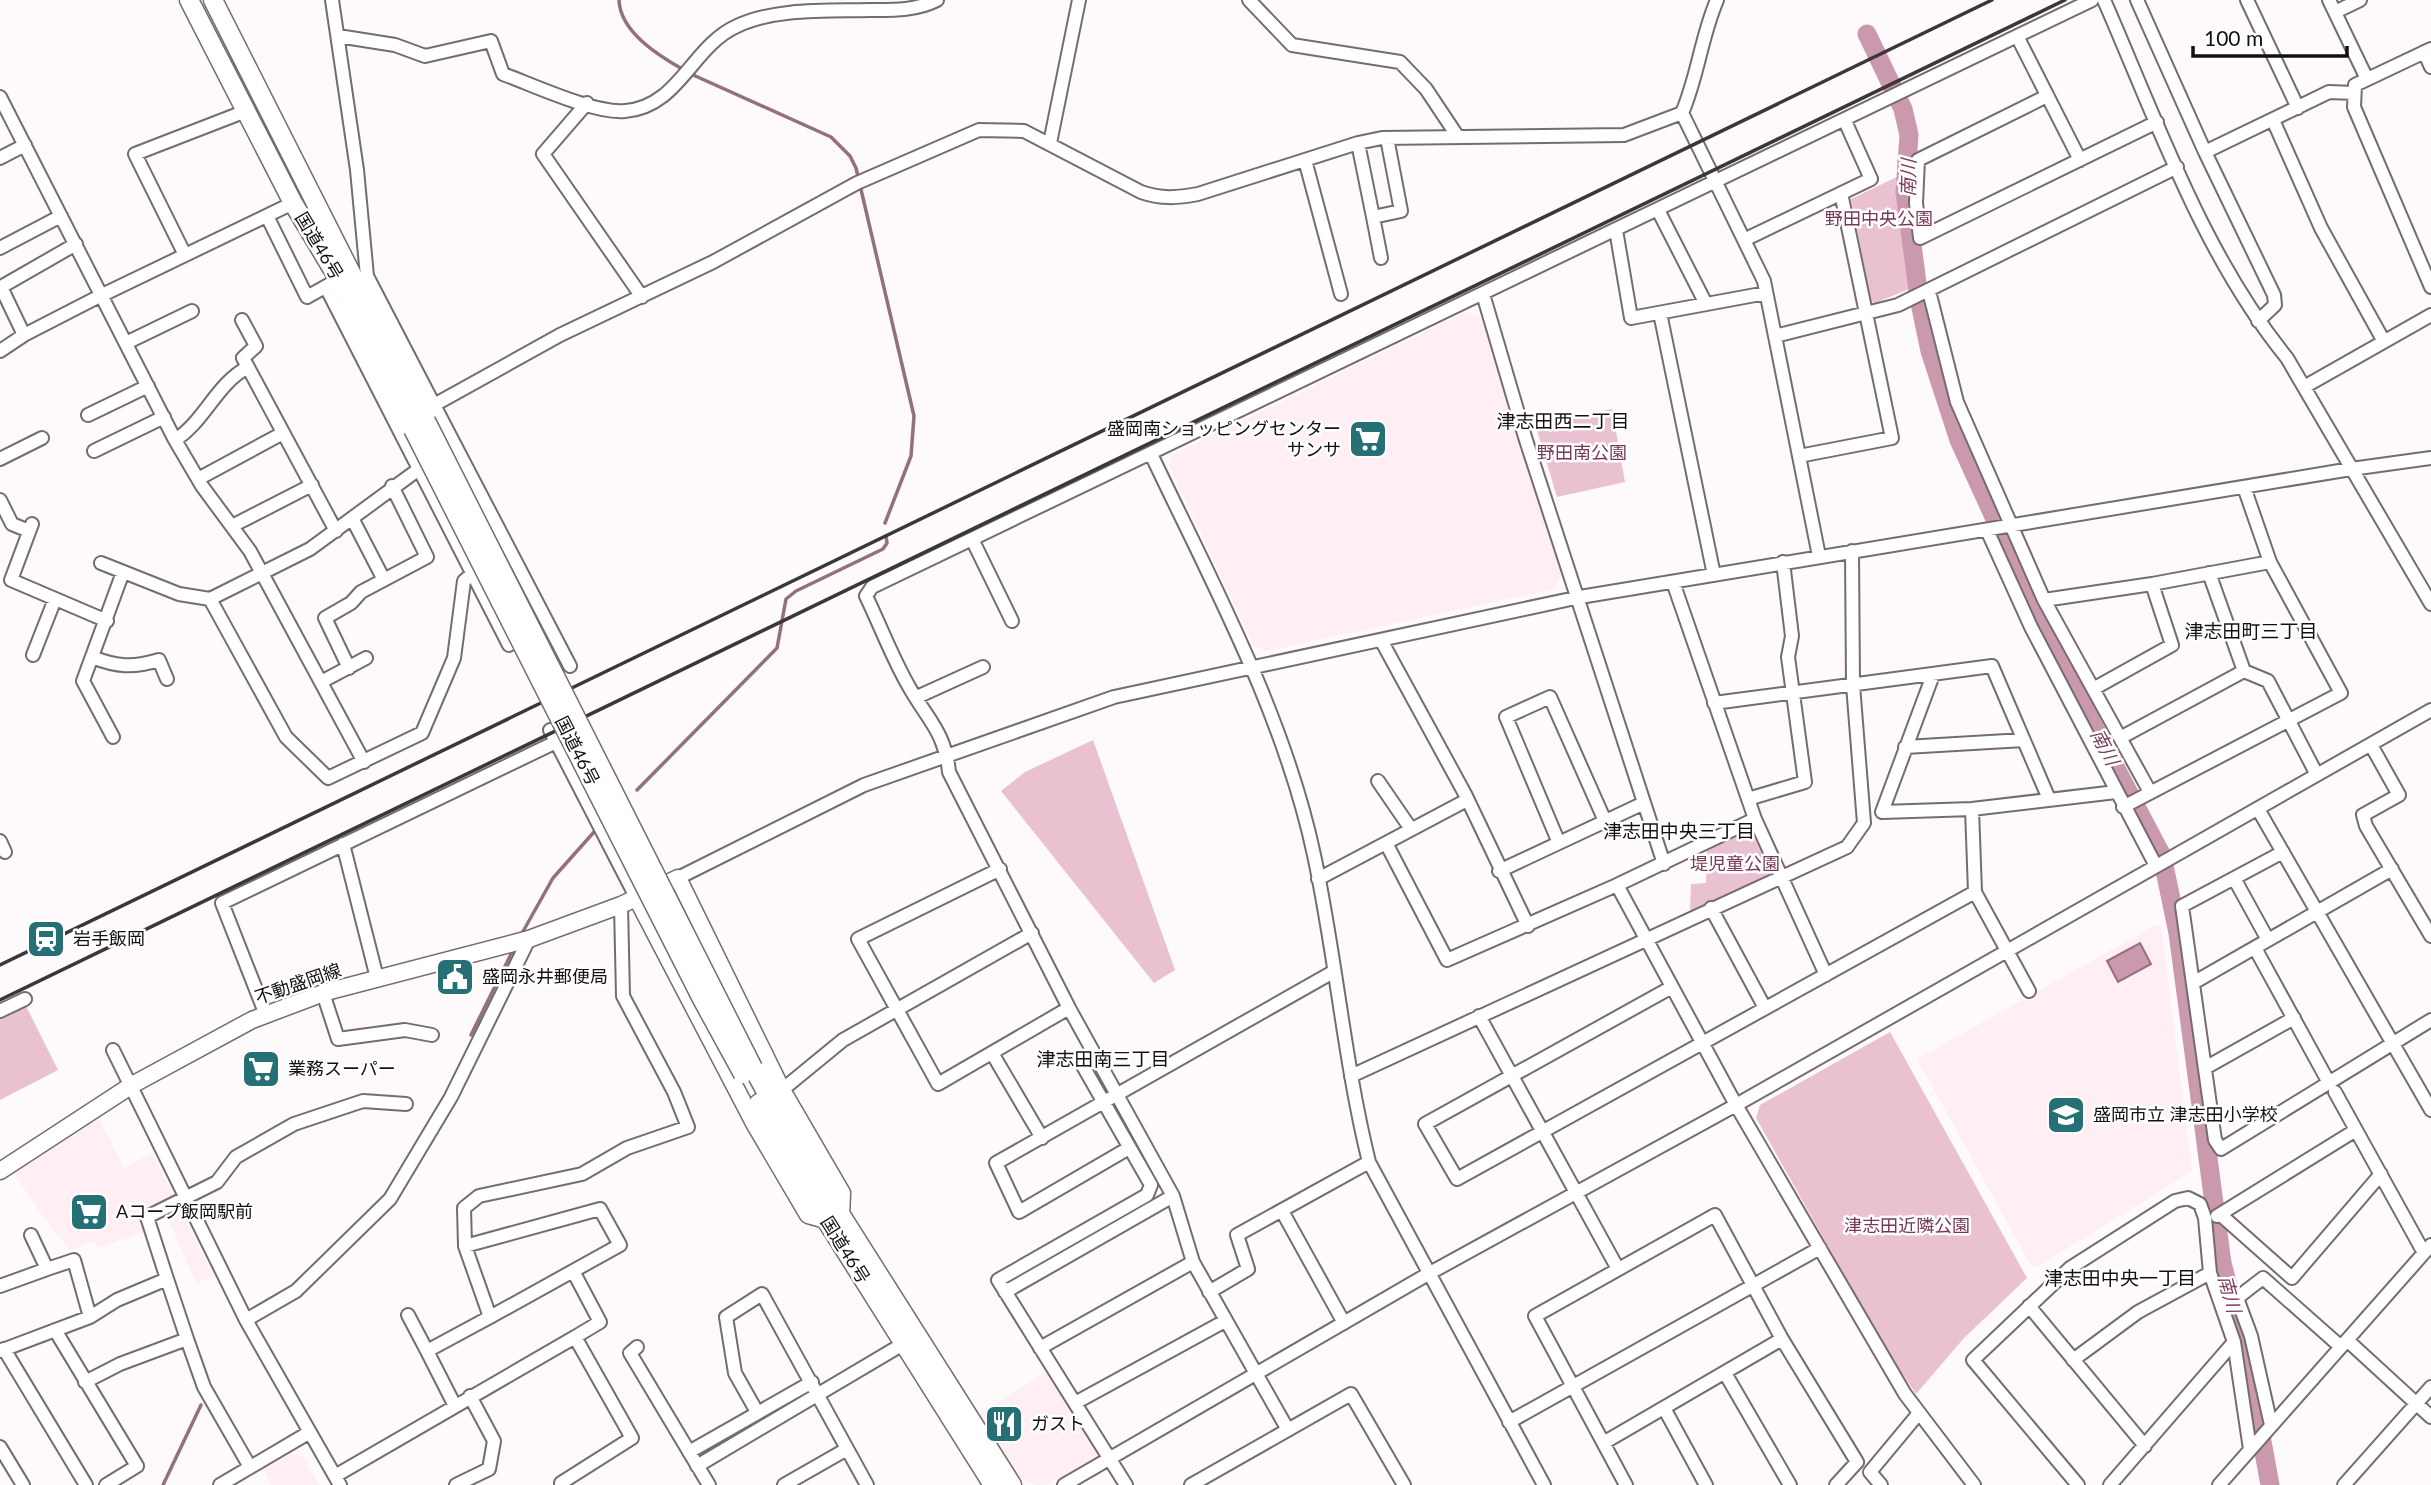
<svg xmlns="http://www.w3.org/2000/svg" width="2431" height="1485" font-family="Lato,'Noto Sans JP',sans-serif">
  <rect width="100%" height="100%" fill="#fef9fb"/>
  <path fill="#ffeff5" d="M1466,312L1483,318L1564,572L1554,589L1267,651L1254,646L1169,466L1172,455Z
    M2156,925H2161L2192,1171L2037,1267H2032L1917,1059Z
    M99,1119L124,1168L152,1153L173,1195L171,1205L177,1203L213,1276L196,1283L164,1209L147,1217L151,1230L98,1248L94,1241L70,1250L44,1218L14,1173Z
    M1053,1368L1105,1452L1046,1485H1035L1019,1478L979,1414Z
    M291,1454L303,1457L319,1485H272L263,1470Z"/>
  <path fill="#e9c1d1" d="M1903,174L1901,203L1914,287L1875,303L1871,301L1851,199Z
    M1612,409L1625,482L1557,497L1535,424Z
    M1093,740L1175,970L1154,983L1001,791L1025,772Z
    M1750,830L1772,872L1771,876L1690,912L1691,884L1706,883L1707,850Z
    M23,1000L58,1070L0,1100V1011Z
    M1890,1032L2027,1278L1964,1338L1916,1394L1887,1351L1756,1118L1760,1105Z"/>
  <path fill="#ca99ae" stroke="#93707f" stroke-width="2" d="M2140,943L2151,964L2118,982L2107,961Z"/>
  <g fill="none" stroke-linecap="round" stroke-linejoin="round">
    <path stroke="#93707f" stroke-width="3.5" d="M619,0C620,32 659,56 684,70
      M691,74L831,137L850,156L856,168L914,416L911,456L885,523
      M637,790L777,648L786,599L796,591L883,549L887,543L886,536
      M521,935L553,878L594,832
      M471,1035L514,948
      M163,1485L201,1405"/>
    <path stroke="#ca99ae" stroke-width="19" d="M1867,34L1903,109L1909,135L1905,192L1919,298L1930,351L1959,440L2062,666L2162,856L2178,933L2222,1263L2246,1354L2270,1485"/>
    <defs>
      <path id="minor" d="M332,0L357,170L367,276L434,405L560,335L713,262L857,183L979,130L1024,131L1141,192C1161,199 1177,198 1198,194L1358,143L1382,138L1624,135L1682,113C1698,76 1701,37 1717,0
        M1249,0L1292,45L1400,62L1426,89L1458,137
        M2104,0C2157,121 2203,255 2287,358L2431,604
        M2137,0L2205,152L2274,295L2275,305L2258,321
        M2247,0L2298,108
        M2329,0L2367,79
        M2335,12L2360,0
        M338,36L395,45L425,56L491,41L503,74C533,85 595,114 625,111C679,107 692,46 737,26C775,8 827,11 869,10C892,10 915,11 937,0
        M2017,36L2080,160
        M2431,49L2355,85L2354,107L2431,287
        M2424,52L2431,67
        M2047,96L1918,160L1916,203L1920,238L2157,122
        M0,97L175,440L202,486L250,551L364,762
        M587,103L543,154L642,297
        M1682,113L1764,281L1819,556
        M2273,120L2321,228L2382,338
        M1050,143L1079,0
        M1358,143L1373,217
        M2205,152L2329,92L2354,93
        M0,158L25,145
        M1305,160L1341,294
        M1658,210L1706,304
        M267,216L307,297L332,283
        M1616,230L1631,318L1766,293
        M1744,240L1871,179L1845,121
        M0,248L61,216
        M185,255L135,154L246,111
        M1381,258L1373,217L1401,211L1387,138
        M326,287L509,645
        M1929,291L1957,402L2044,600L2152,584L2270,562
        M1483,294L1525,437L1664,864
        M1660,313L1714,575
        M242,320L256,346L243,358L336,531
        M24,335L1,287L76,244
        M1775,336L1898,305L2177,167
        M126,343L192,311
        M0,351L24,335L96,298L293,203
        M2304,387L2431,315
        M434,405L570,666
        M88,415L148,386
        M175,440C205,421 216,384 248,367
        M94,451L164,417
        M1151,454C1212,583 1284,714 1314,855C1336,957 1344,1061 1369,1162L1544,1485
        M1799,456L1892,438L1841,193
        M0,459L42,438
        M198,479L283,433
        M0,500L12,524L29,531
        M352,518L384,580
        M32,524L11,580L107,621
        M232,526L312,485
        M1987,530L2031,627L2156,866
        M972,539L1012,621
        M101,563L179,594L210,599L310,549L419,469
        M2209,573L2244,671L2268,681L2317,775
        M1673,582L1755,819L1826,975
        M210,599L286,737L328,778L422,733L454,658L464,581L473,573
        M2044,600L2150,792
        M1381,640L1465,794L1528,926
        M33,655L55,599
        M92,657C117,667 133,668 159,660L167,679
        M349,668L325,618L351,603L361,592L427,557L392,486
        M1933,675L1882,812L1972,809L2116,792
        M321,682L366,658
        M2093,689L2172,645L2152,584
        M917,697L983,667
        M1714,703L1992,666L2049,799
        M550,730L636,897
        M113,737L83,681L123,572
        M2120,738L2244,671
        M2371,745L2399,795L2363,815L2366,826L2431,936
        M1905,747L2024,740
        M1378,781L1411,829
        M1748,799L1805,782L1788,657L1792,636L1783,562
        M2123,807L2341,693L2270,562L2244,487
        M1972,809L1975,892L2029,991
        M2258,809L2431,1110
        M0,841L5,852
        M1386,843L1447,960L1617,885L1755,819
        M1559,843L1506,717L1550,697L1605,821
        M343,844L377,978
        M2283,852L2182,906L2215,1140L2221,1149L2431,1020
        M1000,869L858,939L938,1084L1069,1008
        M1499,871L1644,803
        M678,878L864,785L1114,697L1580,597L2351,469L2431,458
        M1318,879L1467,800
        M2235,880L2268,940
        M1617,885L1736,1105L1905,1394L1974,1485
        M1711,908L1765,1008
        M2255,948L2328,1081
        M2193,983L2392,869
        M1672,987L1425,1124L1457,1179L1975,892
        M323,993L338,1039L405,1030L432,1035
        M0,1011L25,999
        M266,1015L222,903L556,742
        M1479,1016L1618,1269
        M113,1050L246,1320L340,1485
        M992,1053L1042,1138
        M1079,1059L1151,1185L1147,1195L998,1280L1126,1485
        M2205,1068L2294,1018
        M1351,1076L1847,847L1864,823L1853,685L1852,551
        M782,1090L843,1040L1032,933
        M2335,1092L2424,1253
        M1129,1148L1019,1212L996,1163L1333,972
        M1282,1211L1344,1323
        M2217,1216L2356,1130
        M2222,1216L2292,1278L2381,1174
        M465,1246L600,1209L620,1245L490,1317
        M47,1269L74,1260L90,1317
        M573,1271L600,1322L575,1337
        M0,1286L47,1269L31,1235
        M1005,1292L1173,1196
        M1209,1292L1248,1269L1237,1235L1369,1162
        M2029,1306L2145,1446
        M408,1315L427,1351
        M246,1320L296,1291L390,1199L451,1097L529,939
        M55,1330L137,1466L106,1485
        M187,1339L204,1387L250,1467
        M2347,1340L2431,1417
        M637,1347L630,1353L709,1485
        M1040,1348L1193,1262
        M4,1349L86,1485
        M0,1351L90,1317L117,1300L167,1279L147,1217L217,1182L236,1157L294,1124L363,1101L406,1104
        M2073,1360L2138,1312L2210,1273
        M1725,1373L1790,1485
        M85,1382L120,1364L187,1339L167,1279
        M1075,1403L1225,1321
        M454,1404L427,1351L490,1317L465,1246L464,1208L479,1196L582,1174L627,1148L688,1127L674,1092L623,996L621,905
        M1664,1408L1706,1485
        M757,1412L735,1373L726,1317L762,1294L867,1485
        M1509,1422L1820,1248
        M2271,1425L2251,1336L2237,1298L2263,1278L2341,1347
        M1288,1430L1193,1262L1173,1196L1069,1008L949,772C945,731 926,718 908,685C892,657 880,625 866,596L872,587L2092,0
        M1605,1442L1782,1339
        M0,1447L23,1485
        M689,1452L812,1382
        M697,1466L903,1344
        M335,1476L575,1337L632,1438L561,1483L562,1485
        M220,1485L310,1432
        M456,1485L489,1469L494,1441L470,1396
        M784,1485L847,1449
        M1064,1485L1428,1274L1736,1105L2431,710
        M1191,1485L1351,1394L1404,1485
        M1626,1485L1535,1316L1715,1215L1782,1339L1857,1462L1836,1485
        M1881,1485L1870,1472L1919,1413
        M2078,1485L1973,1360L2070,1268L2175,1201L2188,1198L2200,1204L2205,1218L2210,1273L2234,1342L2250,1449
        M2110,1485L2234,1342
        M2219,1485L2431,1245
        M2344,1485L2431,1387"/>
      <path id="major" d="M636,897L755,1125L808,1215L826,1220
        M0,1171L132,1085L252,1020L326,992L529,939L621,905L678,878L782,1090L842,1193L841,1217"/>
      <path id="highway" d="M189,0L293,203L339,280L413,429
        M213,0L426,421
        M753,1068L787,1130L1012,1485
        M759,1103L826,1220L993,1485"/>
    </defs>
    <use href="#minor" stroke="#766c70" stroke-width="16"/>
    <use href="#major" stroke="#766c70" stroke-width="19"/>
    <use href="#highway" stroke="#766c70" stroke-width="21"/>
    <use href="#minor" stroke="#fff" stroke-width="12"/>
    <use href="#major" stroke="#fff" stroke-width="16"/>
    <use href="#highway" stroke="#fff" stroke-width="18"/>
    <path stroke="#3b3739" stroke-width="3.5" d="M0,965L1992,0
      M0,1000L2065,0"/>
    <defs>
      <path id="highway-bridge" d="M426,421L753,1068
        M413,429L702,999L743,1074"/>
    </defs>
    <use href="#highway-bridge" stroke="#766c70" stroke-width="21" stroke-linecap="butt"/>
    <use href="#highway-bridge" stroke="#fff" stroke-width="18"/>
  </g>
  <defs>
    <symbol id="supermarket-square" viewBox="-11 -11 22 22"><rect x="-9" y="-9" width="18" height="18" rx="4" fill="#257075" stroke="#fff"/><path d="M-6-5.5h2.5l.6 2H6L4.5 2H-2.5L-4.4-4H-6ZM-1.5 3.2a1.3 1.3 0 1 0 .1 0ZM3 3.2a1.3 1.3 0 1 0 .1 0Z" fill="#fff"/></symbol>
    <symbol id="station-square" viewBox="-11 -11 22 22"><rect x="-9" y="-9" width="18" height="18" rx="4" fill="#257075" stroke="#fff"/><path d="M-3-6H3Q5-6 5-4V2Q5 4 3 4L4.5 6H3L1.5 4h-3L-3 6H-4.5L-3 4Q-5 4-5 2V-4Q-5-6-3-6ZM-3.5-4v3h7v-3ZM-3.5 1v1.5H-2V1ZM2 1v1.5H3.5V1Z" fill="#fff"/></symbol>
    <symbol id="civic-square" viewBox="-11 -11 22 22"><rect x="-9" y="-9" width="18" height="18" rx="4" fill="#257075" stroke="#fff"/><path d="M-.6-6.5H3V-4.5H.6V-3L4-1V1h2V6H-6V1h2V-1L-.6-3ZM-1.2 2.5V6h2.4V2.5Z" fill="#fff"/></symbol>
    <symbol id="school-square" viewBox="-11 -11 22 22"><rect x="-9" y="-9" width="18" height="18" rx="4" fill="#257075" stroke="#fff"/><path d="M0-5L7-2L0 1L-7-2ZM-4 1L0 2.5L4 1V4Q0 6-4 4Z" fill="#fff"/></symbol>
    <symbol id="restaurant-square" viewBox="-11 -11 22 22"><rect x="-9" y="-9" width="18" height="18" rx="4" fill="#257075" stroke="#fff"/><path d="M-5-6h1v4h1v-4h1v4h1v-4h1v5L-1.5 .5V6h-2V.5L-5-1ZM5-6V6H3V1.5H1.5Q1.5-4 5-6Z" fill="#fff"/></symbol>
  </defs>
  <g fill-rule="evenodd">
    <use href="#supermarket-square" x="1346" y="417" width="44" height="44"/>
    <use href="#station-square" x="24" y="917" width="44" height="44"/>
    <use href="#civic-square" x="433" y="955" width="44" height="44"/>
    <use href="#supermarket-square" x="239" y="1047" width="44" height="44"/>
    <use href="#school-square" x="2044" y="1093" width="44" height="44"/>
    <use href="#supermarket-square" x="67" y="1190" width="44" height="44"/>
    <use href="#restaurant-square" x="982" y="1402" width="44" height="44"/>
  </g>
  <g text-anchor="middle" stroke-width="5" stroke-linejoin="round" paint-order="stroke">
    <g font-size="18" fill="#773957" stroke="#fff">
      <text x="1879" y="225">野田中央公園</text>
      <text x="1582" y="459">野田南公園</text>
      <text x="1735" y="870">堤児童公園</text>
      <text x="1907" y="1232">津志田近隣公園</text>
    </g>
    <g font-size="18" fill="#141012" stroke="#fff">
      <text transform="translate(319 246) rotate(59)" y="6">国道46号</text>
      <text transform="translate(577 751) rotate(63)" y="6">国道46号</text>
      <text transform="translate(298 984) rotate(-19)" y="6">不動盛岡線</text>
      <text transform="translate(845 1250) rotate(58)" y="6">国道46号</text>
    </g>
    <g font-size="18" fill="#141012" stroke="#fff" text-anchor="start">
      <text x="1341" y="435" text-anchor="end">盛岡南ショッピングセンター<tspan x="1341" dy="21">サンサ</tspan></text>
      <text x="73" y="945">岩手飯岡</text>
      <text x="482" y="983">盛岡永井郵便局</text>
      <text x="288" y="1075">業務スーパー</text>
      <text x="2093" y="1121">盛岡市立 津志田小学校</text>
      <text x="116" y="1218">Aコープ飯岡駅前</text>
      <text x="1031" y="1430">ガスト</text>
    </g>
    <g font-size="19" font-style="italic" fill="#7d3f5d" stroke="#fff">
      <text transform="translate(1908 178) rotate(-89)" y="7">南川</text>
      <text transform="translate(2105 747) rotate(62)" y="7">南川</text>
      <text transform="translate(2230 1294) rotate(75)" y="7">南川</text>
    </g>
    <g font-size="19" fill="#141012" stroke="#fff">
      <text x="1563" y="428">津志田西二丁目</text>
      <text x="2251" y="638">津志田町三丁目</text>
      <text x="1679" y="838">津志田中央三丁目</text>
      <text x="1103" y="1066">津志田南三丁目</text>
      <text x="2120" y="1285">津志田中央一丁目</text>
    </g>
  </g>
  <path d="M2193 46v10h154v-10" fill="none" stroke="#141012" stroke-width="3.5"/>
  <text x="2204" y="46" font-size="21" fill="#141012" stroke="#ffffff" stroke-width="5" paint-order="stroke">100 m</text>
</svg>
